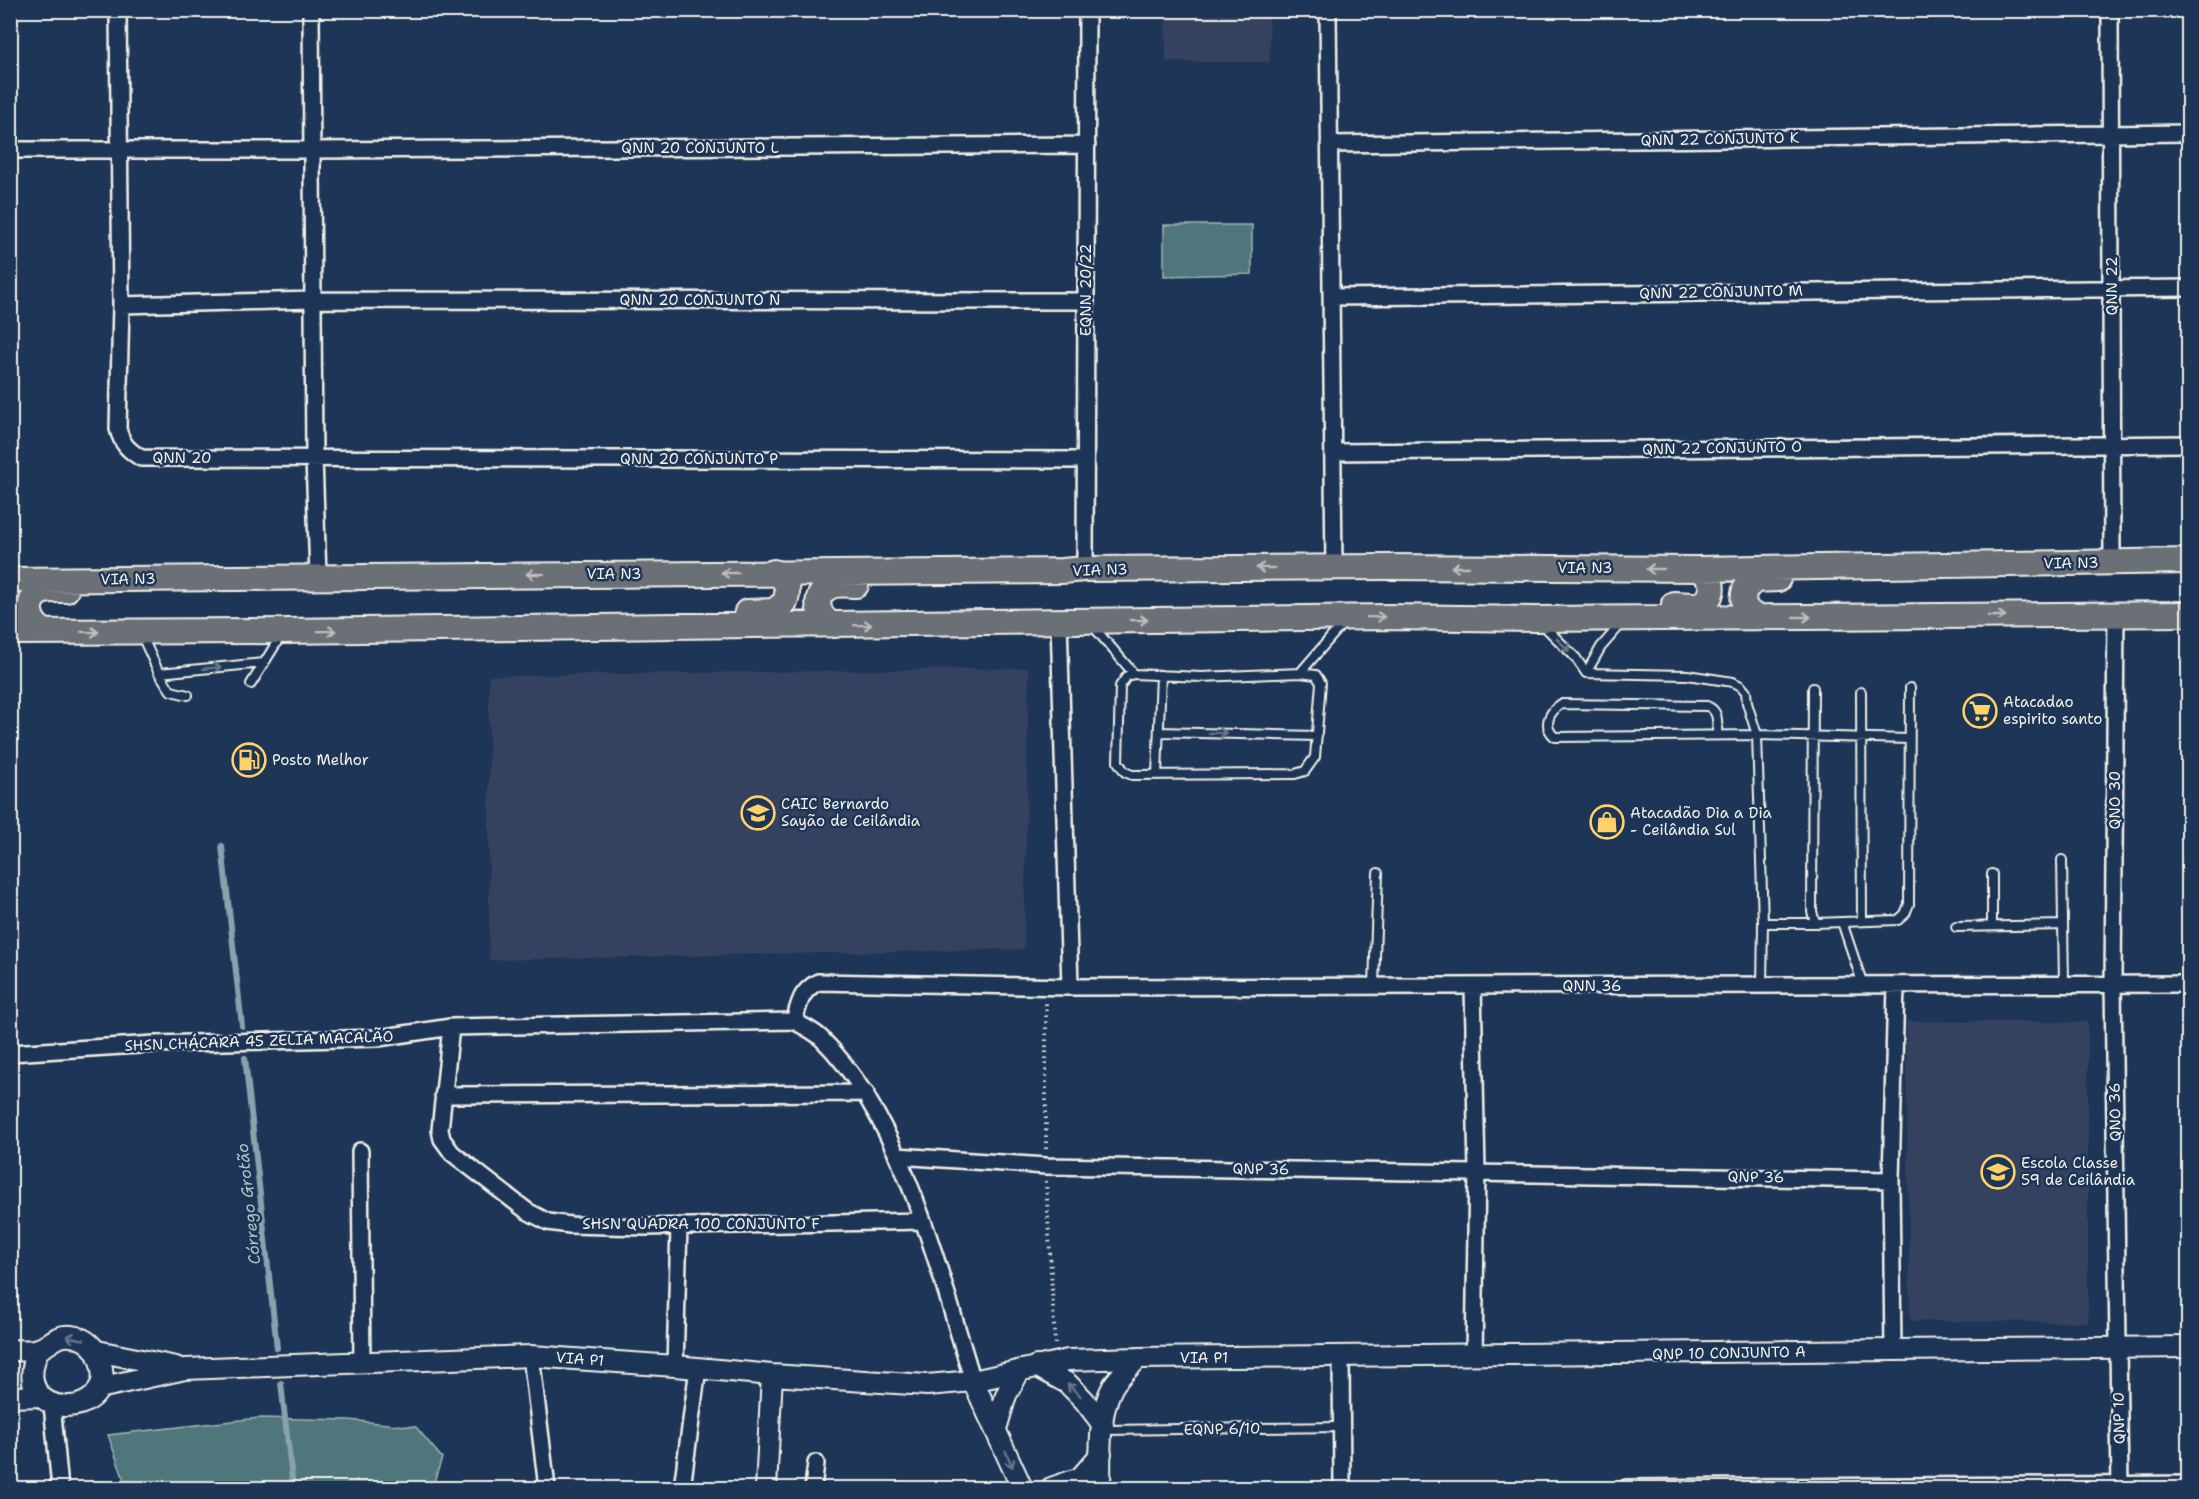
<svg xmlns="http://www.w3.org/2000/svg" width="2199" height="1499" font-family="'Shantell Sans',sans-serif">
  <rect width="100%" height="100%" fill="#1d3557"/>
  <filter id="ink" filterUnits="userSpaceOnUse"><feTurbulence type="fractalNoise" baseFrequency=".0167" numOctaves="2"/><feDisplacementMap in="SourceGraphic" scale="12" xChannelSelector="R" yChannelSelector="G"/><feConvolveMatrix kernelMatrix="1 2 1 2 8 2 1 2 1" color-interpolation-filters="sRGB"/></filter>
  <g filter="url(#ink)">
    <path fill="#34435f" d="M1165,11H1269L1270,62H1166Z
      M1029,668L1024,949L489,960V676Z
      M1906,1021L2088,1022V1322L1910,1321Z"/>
    <path fill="#50767a" stroke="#a2b4b1" stroke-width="1.5" d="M1164,225H1252V274L1164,276Z
      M259,1418L349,1420L416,1427L442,1458L432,1488H127L108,1435Z"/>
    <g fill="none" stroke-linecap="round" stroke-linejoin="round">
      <path stroke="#89a2ae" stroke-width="6" d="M222,846L242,1026
        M245,1058L277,1348
        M281,1383L293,1488"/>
      <defs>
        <path id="service" d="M1542,624L1576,658L1586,673L1687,675L1733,682L1741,686L1746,692L1747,703L1757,735L1763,923L1762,985
          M1092,625L1134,674
          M142,636L159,673L171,691L188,695
          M159,673L264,663
          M1300,673L1316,675L1321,683L1315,757L1305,771L1295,774L1132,775L1125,772L1118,762L1120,686L1127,676L1134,674L1201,677Z
          M1300,673L1344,622
          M1586,673L1601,647L1622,623
          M251,684L282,634
          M1813,688L1812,911L1815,923L1898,920L1905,914L1909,904L1910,688
          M1861,692L1862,921
          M1159,732L1317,736
          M1717,735C1717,724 1720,711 1707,706L1561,704C1549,712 1542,726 1555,737L1757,735L1909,739
          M1157,775L1161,675
          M2062,860L2064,984
          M1842,922L1863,985
          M1763,923H1815
          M1992,926V874
          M1956,927L2063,925
          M1374,986L1378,873
          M1104,1430L1341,1427"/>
        <path id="minor" d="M118,10L121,305L118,429C122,444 128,450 141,458L1085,460
          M311,10L314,457L318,576
          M1328,10L1334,567
          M2110,10L2112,562
          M1329,144L2188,133
          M10,150H312L1087,145
          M1331,297L2188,288
          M121,305L313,300L1086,301
          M1333,452L2188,444
          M1085,569L1087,10
          M2116,615L2113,984L2120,1488
          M1059,621L1070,987
          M1473,986L1477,1172L1474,1356
          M794,1021C800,1002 800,992 818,982L1070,987L2188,984
          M794,1021C803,1026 814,1031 821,1038C902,1117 940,1274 973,1381
          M451,1027L440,1130L442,1139L452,1153L527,1211L548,1222L570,1225L646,1227L922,1221
          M10,1053L155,1044L378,1038L451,1027L794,1021
          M443,1095L866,1093
          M360,1151L362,1362
          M897,1156L1046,1166L1891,1180
          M1893,1351L1891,1180L1896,985
          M531,1356L547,1488
          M1341,1357L1342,1488
          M675,1366L679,1226
          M52,1404L60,1488
          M682,1488L698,1368
          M813,1488L816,1463
          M1626,1488L2188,1484"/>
        <path id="tertiary" d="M10,1350C19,1350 30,1352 38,1349C50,1346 55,1334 71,1336C86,1338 96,1347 100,1361C121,1422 4,1424 39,1349
          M97,1351L176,1367
          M1036,1366L1067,1383L1084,1400L1103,1425
          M973,1381L1022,1488
          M99,1388L185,1369L531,1356L675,1366L772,1375L927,1385L973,1381L1068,1360L1138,1358L2188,1347
          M10,1397L41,1396
          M996,1429L1006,1395L1020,1370
          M766,1488L772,1375
          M1051,1488L1080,1478L1101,1454
          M1100,1488C1101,1456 1097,1415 1113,1386C1119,1376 1130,1367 1138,1358"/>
        <path id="primary" d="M10,580L1062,571L1085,569L1388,567L1698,569L2188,561
          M1674,604C1683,604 1695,607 1703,603C1718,594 1712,575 1698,569
          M747,612L774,611L785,602C790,589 787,579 774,572
          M1757,617C1744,611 1741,602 1745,589L1755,580L1778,579
          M835,625C817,620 810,593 832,586C839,583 849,585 856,585
          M44,631C29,623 23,601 41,592C49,589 57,590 66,590
          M10,632L284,631L1389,617L1536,619L2188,614"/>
      </defs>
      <use href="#service" stroke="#f4f1e8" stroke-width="12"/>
      <use href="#minor" stroke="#f4f1e8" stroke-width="20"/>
      <use href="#tertiary" stroke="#f4f1e8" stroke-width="24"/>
      <use href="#primary" stroke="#f4f1e8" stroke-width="28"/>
      <path stroke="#f4f1e8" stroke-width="4" stroke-dasharray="1.5 4.5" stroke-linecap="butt" d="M1046,1149V1001
        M1046,1181L1055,1344"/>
      <use href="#service" stroke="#1d3557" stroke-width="8"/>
      <use href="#minor" stroke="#1d3557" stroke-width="15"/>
      <use href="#tertiary" stroke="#1d3557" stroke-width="20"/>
      <use href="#primary" stroke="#6b6f75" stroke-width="24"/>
    </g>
    <defs><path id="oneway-shaft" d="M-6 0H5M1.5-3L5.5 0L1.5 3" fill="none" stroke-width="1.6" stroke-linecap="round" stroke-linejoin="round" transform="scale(1.5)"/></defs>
    <g stroke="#bdbdba">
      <use href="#oneway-shaft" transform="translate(1460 567) rotate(-180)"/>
      <use href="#oneway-shaft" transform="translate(1265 568) rotate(180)"/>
      <use href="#oneway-shaft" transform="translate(1655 569) rotate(-180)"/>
      <use href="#oneway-shaft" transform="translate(730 573) rotate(180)"/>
      <use href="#oneway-shaft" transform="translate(535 574) rotate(180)"/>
      <use href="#oneway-shaft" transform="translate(1997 616)"/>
      <use href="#oneway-shaft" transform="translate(1376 617) rotate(-1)"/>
      <use href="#oneway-shaft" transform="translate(1802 617)"/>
      <use href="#oneway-shaft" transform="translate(1139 620)"/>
      <use href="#oneway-shaft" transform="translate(863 625) rotate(-1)"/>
      <use href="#oneway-shaft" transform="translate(327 631) rotate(-1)"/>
      <use href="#oneway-shaft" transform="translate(90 632) rotate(1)"/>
    </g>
    <g stroke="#68778a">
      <use href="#oneway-shaft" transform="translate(1563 645) rotate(46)"/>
      <use href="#oneway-shaft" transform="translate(212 668) rotate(-5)"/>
      <use href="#oneway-shaft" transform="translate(1218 733) rotate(1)"/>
      <use href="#oneway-shaft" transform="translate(75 1338) rotate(-170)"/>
      <use href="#oneway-shaft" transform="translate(1074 1390) rotate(-137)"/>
      <use href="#oneway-shaft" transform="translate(1009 1459) rotate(67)"/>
    </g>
  </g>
  <defs>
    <symbol id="supermarket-ring" viewBox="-11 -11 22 22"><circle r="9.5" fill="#1d3557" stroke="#ffd166" stroke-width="1.5"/><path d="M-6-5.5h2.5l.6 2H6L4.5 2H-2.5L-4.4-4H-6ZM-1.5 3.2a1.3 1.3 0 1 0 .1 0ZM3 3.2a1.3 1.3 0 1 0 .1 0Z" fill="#ffd166"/></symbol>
    <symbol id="fuel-ring" viewBox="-11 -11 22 22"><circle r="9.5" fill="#1d3557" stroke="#ffd166" stroke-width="1.5"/><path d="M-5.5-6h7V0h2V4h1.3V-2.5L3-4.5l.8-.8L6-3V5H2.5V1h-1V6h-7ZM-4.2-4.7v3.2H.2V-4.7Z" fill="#ffd166"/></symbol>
    <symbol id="school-ring" viewBox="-11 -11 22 22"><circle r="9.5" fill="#1d3557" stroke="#ffd166" stroke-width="1.5"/><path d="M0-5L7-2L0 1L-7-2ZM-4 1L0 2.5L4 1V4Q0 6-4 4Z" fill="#ffd166"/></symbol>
    <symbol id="shop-ring" viewBox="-11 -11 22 22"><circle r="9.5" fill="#1d3557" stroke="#ffd166" stroke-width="1.5"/><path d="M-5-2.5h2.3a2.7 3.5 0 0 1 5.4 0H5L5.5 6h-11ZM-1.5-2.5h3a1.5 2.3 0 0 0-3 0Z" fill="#ffd166"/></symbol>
  </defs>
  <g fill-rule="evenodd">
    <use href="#supermarket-ring" x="1961" y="692" width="38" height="38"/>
    <use href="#fuel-ring" x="230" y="741" width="38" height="38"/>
    <use href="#school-ring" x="739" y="794" width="38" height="38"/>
    <use href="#shop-ring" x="1588" y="803" width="38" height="38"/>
    <use href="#school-ring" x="1979" y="1153" width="38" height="38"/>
  </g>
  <g text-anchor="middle" stroke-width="5" stroke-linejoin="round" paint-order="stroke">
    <g font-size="15" fill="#f4f1e8" stroke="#1d3557">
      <text transform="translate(1720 139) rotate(-1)" y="5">QNN 22 CONJUNTO K</text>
      <text x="700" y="153">QNN 20 CONJUNTO L</text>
      <text transform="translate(2112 286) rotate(-90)" y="5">QNN 22</text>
      <text transform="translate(1086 290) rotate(-90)" y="5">EQNN 20/22</text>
      <text transform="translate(1721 292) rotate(-1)" y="5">QNN 22 CONJUNTO M</text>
      <text x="700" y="305">QNN 20 CONJUNTO N</text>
      <text transform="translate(1722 448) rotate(-1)" y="5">QNN 22 CONJUNTO O</text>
      <text x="182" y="463">QNN 20</text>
      <text x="699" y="464">QNN 20 CONJUNTO P</text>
      <text transform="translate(2071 563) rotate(-1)" y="5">VIA N3</text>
      <text x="1585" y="573">VIA N3</text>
      <text transform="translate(1100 570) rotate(-2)" y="5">VIA N3</text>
      <text x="614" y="579">VIA N3</text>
      <text transform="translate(128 579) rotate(-1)" y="5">VIA N3</text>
      <text transform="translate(2115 800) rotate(-90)" y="5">QNO 30</text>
      <text x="1592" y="991">QNN 36</text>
      <text transform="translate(259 1041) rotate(-2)" y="5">SHSN CHÁCARA 45 ZELIA MACALÃO</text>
      <text transform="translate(2115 1112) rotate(-91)" y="5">QNO 36</text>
      <text transform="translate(1261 1169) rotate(1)" y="5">QNP 36</text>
      <text transform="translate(1756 1177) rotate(1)" y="5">QNP 36</text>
      <text x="701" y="1229">SHSN QUADRA 100 CONJUNTO F</text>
      <text transform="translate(1729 1353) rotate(-1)" y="5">QNP 10 CONJUNTO A</text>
      <text x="1204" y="1363">VIA P1</text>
      <text transform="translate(580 1359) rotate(4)" y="5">VIA P1</text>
      <text transform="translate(2119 1418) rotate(-91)" y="5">QNP 10</text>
      <text transform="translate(1222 1429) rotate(-1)" y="5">EQNP 6/10</text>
    </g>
    <g font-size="15" fill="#f4f1e8" stroke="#1d3557" text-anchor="start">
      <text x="2003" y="707">Atacadao<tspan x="2003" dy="17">espirito santo</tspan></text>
      <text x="272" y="765">Posto Melhor</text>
      <text x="781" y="809">CAIC Bernardo<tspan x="781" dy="17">Sayão de Ceilândia</tspan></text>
      <text x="1630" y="818">Atacadão Dia a Dia<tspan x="1630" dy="17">- Ceilândia Sul</tspan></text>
      <text x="2021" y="1168">Escola Classe<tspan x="2021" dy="17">59 de Ceilândia</tspan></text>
    </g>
    <g font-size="16" font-style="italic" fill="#b5c3c6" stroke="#1d3557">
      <text transform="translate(248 1204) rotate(-96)" y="6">Córrego Grotão</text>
    </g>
  </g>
  <rect width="2199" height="1499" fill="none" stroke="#1d3557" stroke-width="36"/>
  <rect x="18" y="18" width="2163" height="1463" fill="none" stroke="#f4f1e8" stroke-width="2" filter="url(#ink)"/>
</svg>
